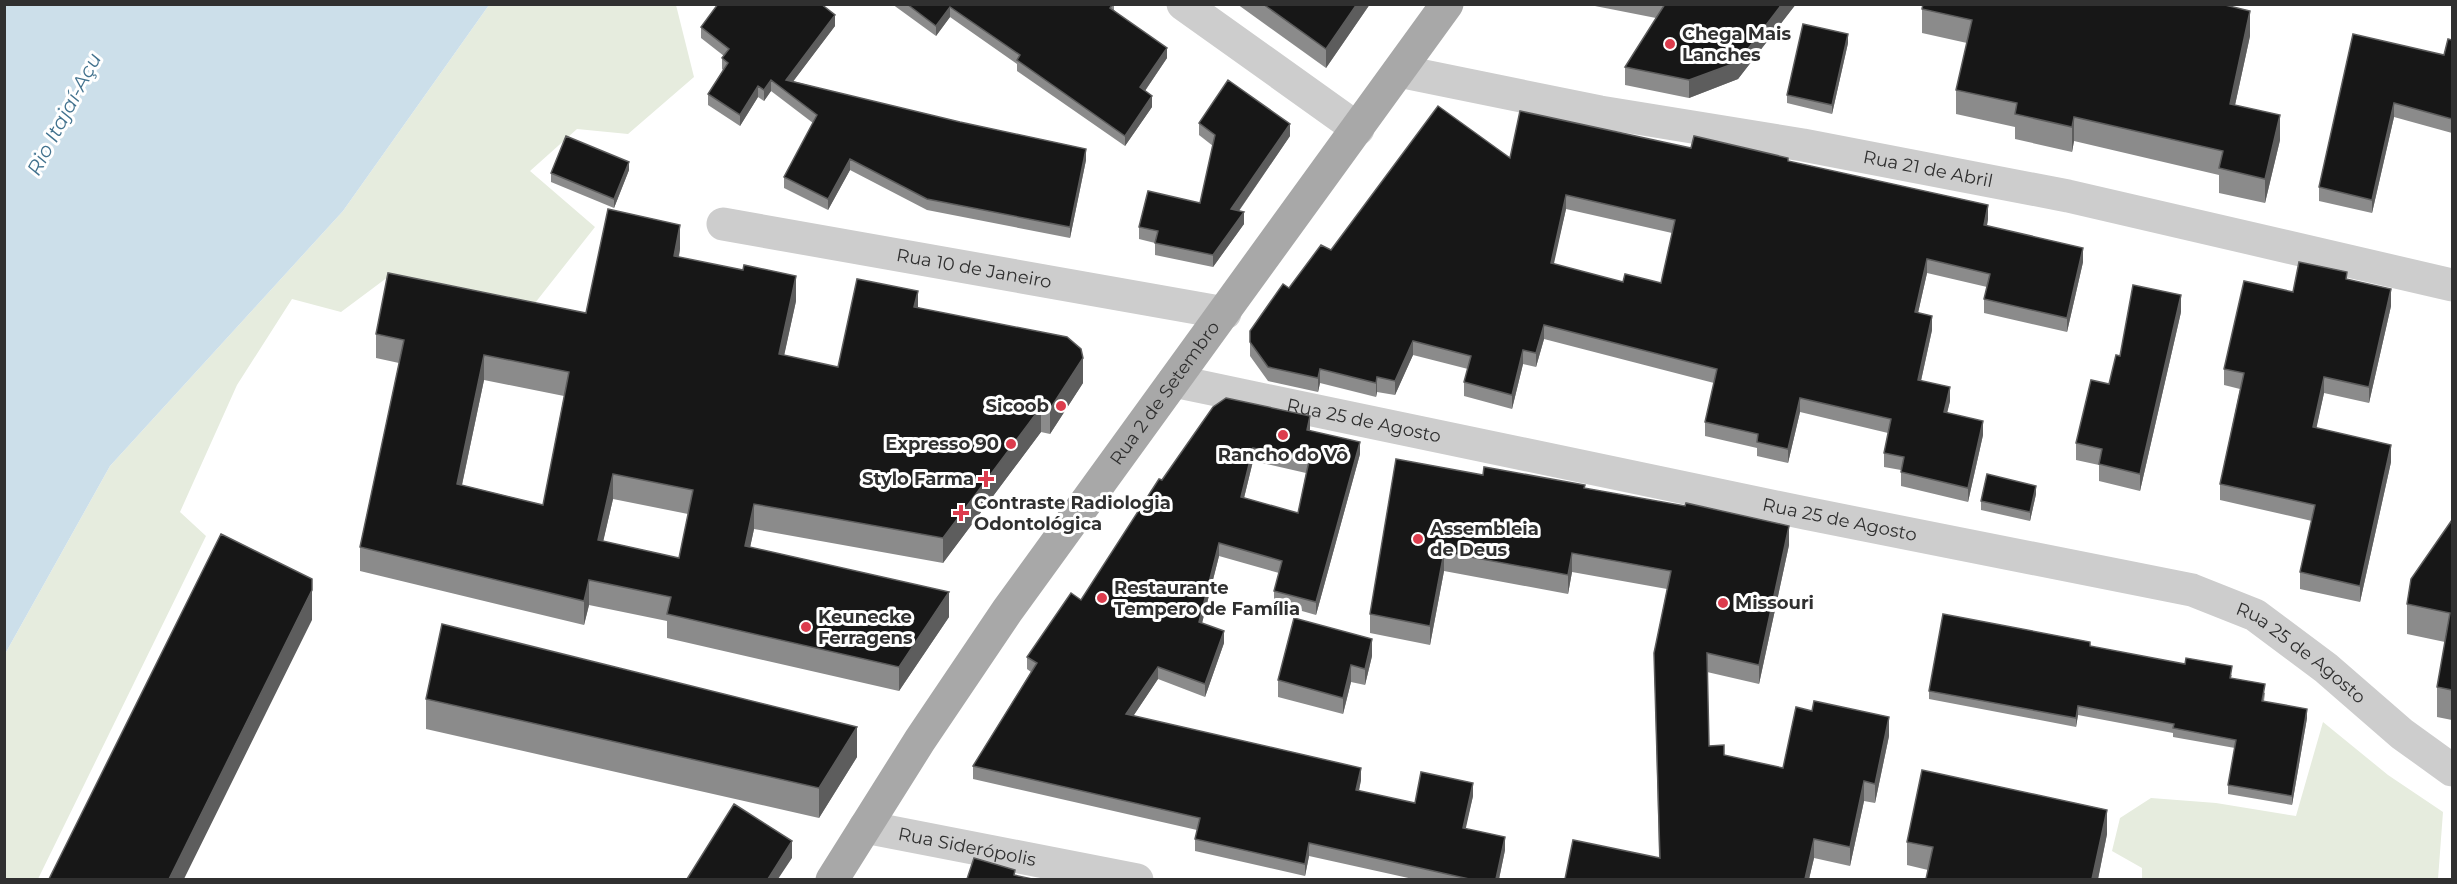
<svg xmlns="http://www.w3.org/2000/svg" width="2457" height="884" font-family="Montserrat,sans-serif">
  <rect width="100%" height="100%" fill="#fff"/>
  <path fill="#e6ecde" d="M489,5H676L694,77L628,134L577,129L530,171L595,227L535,303L392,274L341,312L292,299L237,385L180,512L206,536L38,879L5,880V654L110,466L343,211Z
    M2323,722L2388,775L2443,812L2438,879H2142V868L2112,851L2120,818L2151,798L2216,803L2296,816Z"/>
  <path fill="#ccdfea" d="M5,4L489,5L343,211L110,466L5,654Z"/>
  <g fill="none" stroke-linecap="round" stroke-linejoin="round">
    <g stroke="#cdcdcd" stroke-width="33">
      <path d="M1183,4L1358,129"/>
      <path id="s1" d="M1399,71L1600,112L1803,145L2068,196L2452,285"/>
      <path id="s2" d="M723,224L1225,313"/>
    </g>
    <g stroke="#cdcdcd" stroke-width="33">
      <path id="s3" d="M1174,381L1805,513L2192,590L2255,615L2326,668L2402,734L2452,770"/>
      <path id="s4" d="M865,827L1137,880"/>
    </g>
    <path stroke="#a8a8a8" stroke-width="33" id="s5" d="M832,880L920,740L1007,611L1447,4"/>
  </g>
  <path fill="#8b8b8b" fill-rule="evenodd" d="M892,4H1114V10L1167,58L1145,91L1152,107L1125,146L1017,71V64L950,17L936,36Z
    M1237,4H1370L1326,68Z
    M1594,4H1796L1738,79L1689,98L1625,85V67L1656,18L1595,6Z
    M1922,9L2250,36L2235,105L2280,140L2265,203L2219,193V175L2074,141L2072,152L2015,139V127L1956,114V90L1967,43L1922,33Z
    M835,26L793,81L1086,160L1070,238L927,210L850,170L828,210L784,188V177L813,123L771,91L764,101L758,97L740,126L708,105V94L723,70L722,69V58L724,56L701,38V27Z
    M2353,34L2444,55L2452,40V133L2394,117L2372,213L2319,201V187Z
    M1848,43L1832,114L1787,103V95Z
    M1199,123L1290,136L1239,211L1244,224L1213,267L1155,255V243L1139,239V227L1200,203L1213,146L1199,135Z
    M1691,148L1788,161L1988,219L1987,226L2083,262L2067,332L1984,313V299L1987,287L1927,273L1918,313L1932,330L1921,381L1950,401L1947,412L1983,435L1968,502L1901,486V470L1884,467V453L1888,433L1800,412L1788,463L1757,456V448L1705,436V422L1714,383L1544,339L1536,367L1523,364L1512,409L1464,396V382L1468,369L1413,355L1395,395L1377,392L1376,397L1320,383L1318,392L1268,381L1250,356V331L1289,288L1331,250L1510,158ZM1566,209L1672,233L1661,283L1623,282L1553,264Z
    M629,170L614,208L551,182V173Z
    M680,249L679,257L796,301L784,355L838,367L918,307L1083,383L1050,434L1041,432L943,563L754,529L750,547L949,617L899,691L667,638V621L589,605L584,625L360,571V547L399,363L376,358V334L586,313ZM484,380L564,396L543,505L462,485ZM613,499L688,514L679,558L603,541Z
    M2347,279L2391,306L2369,403L2324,393L2316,428L2391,462L2360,602L2300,589V572L2312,521L2220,500V484L2240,389L2224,385V369L2293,292Z
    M2181,312L2140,491L2099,481V465L2076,460V443L2109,384L2120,356Z
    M1310,429V431L1360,454L1316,615L1274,603V591L1279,573L1219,556L1202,623L1224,643L1205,697L1158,679L1133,716L1361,780L1359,791L1415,803L1473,796L1465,829L1505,850L1499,879H1413L1309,856L1305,876L1195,851V839L1197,830L973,779V766L1031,672L1027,669V657L1081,600L1162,480ZM1253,461L1306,473L1298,513L1244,498Z
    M1483,475L1585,488L1789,545L1759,684L1707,672L1709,746L1724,755L1783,768L1889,736L1875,803L1864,801L1850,866L1814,858L1809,879H1565L1659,858L1654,653L1667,589L1572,572L1568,594L1444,571L1430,645L1370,633V614Z
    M2036,494L2030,521L1981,510V501Z
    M2452,520V720L2437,717V687L2445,642L2407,634V604Z
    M2090,647L2232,675L2231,678L2265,693L2264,701L2307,718L2292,805L2228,794V785L2235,748L2173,737V733L2078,715L2076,727L1929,699V691Z
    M1372,656L1365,685L1351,682L1343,714L1278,697V680Z
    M426,699L857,757L819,818L426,729Z
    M2107,834L2098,879H1926L1928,870L1907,865V842Z"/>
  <path fill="#5d5d5d" d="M1357,4H1370L1326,68V49Z
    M1782,4H1796L1738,79L1689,98V80Z
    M950,7V17L936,36V26Z
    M2250,11V36L2230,128V104Z
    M835,15V26L786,91V80Z
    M1848,34V43L1832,114V105Z
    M1167,48V58L1140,98V87Z
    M771,80V91L764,101V90Z
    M758,86V97L740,126V115Z
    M1152,96V107L1125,146V136Z
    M2394,103V117L2372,213V200Z
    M2280,115V140L2265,203V179Z
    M2074,117V141L2072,152V127Z
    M1290,124V136L1231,222V209Z
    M1086,149V160L1070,238V227Z
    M850,159V170L828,210V199Z
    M629,162V170L614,208V199Z
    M1566,195V209L1551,277V263Z
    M1988,205V219L1984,240V225Z
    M1244,212V224L1213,267V255Z
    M680,225V249L674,280V256Z
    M2083,248V262L2067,332V318Z
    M1927,259V273L1915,326V312Z
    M796,276V301L779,379V354Z
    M2391,289V306L2369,403V387Z
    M918,291V316L914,307Z
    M2181,295V312L2140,491V474Z
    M1932,316V330L1918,394V380Z
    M1544,325V339L1536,367V353Z
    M1413,341V355L1395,395V381Z
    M1523,350V364L1512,409V395Z
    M484,355V380L457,508V484Z
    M1083,358V383L1050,434V409Z
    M1320,369V383L1318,392V378Z
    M1377,377V392L1376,397V383Z
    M2324,377V393L2313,444V427Z
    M1950,387V401L1944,426V412Z
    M1800,398V412L1788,463V449Z
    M1041,407V432L943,563V538Z
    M1310,416V429L1307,443V430Z
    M1983,421V435L1968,502V488Z
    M1360,442V454L1316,615V602Z
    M2391,445V462L2360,602V586Z
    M1253,448V461L1241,510V497Z
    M613,474V499L598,564V540Z
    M2036,486V494L2030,521V512Z
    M754,504V529L745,571V546Z
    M1789,526V545L1759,684V665Z
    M1219,543V556L1199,635V622Z
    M1444,552V571L1430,645V626Z
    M1572,553V572L1568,594V575Z
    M589,580V605L584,625V601Z
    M312,590V620L184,879H169Z
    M949,592V617L899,691V667Z
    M1224,631V643L1205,697V684Z
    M1372,639V656L1365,685V669Z
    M1351,665V682L1343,714V698Z
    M1158,667V679L1126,727V714Z
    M2078,706V715L2076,727V718Z
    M2307,709V718L2292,805V796Z
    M1889,717V736L1875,803V784Z
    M857,727V757L819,818V788Z
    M1361,768V780L1356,803V790Z
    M1864,781V801L1850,866V847Z
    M1473,783V796L1463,841V828Z
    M2107,810V834L2098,879H2092Z
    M1505,837V850L1499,879H1496Z
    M1814,839V858L1809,879H1805Z
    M792,841V858L778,879H768Z
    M1309,843V856L1305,876V864Z"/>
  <path fill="#171717" stroke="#5d5d5d" stroke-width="1.5" fill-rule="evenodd" d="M718,4H821L835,15L786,80L960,122L1086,149L1070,227L927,199L850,159L828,199L784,177L817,115L771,80L764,90L758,86L740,115L708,94L728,63L722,58L729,49L701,27Z
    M907,4H1113L1110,8L1167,48L1140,87L1152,96L1125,136L1017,60L1020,55L950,7L936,26Z
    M1263,4H1357L1326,49Z
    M1665,4H1782L1738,62L1689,80L1625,67Z
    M1923,4H2221L2250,11L2230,104L2280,115L2265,179L2219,168L2223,151L2074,117L2072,127L2015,114L2017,103L1956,90L1972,20L1922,9Z
    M1803,24L1848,34L1832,105L1787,95Z
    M2353,34L2444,55L2448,39L2452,40V119L2394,103L2372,200L2319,187Z
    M1228,80L1290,124L1231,209L1244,212L1213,255L1155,243L1158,231L1139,227L1148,191L1200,203L1215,135L1199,123Z
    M1438,106L1510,158L1520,111L1691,148L1694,136L1788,158V161L1988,205L1984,225L2083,248L2067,318L1984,299L1990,274L1927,259L1915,312L1932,316L1918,380L1950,387L1944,412L1983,421L1968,488L1901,472L1904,457L1884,453L1891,419L1800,398L1788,449L1757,442L1758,434L1705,422L1717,369L1544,325L1536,353L1523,350L1512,395L1464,382L1471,356L1413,341L1395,381L1377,377L1376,383L1320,369L1318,378L1268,367L1250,342V331L1283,284L1289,288L1321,245L1331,250ZM1566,195L1675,220L1661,283L1625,274L1623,282L1551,263Z
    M566,136L629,162L614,199L551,173Z
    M608,209L680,225L674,256L743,270L744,265L796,276L779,354L838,367L857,279L918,291L914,307L1067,337L1081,349L1083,358L1050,409L1041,407L943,538L754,504L745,546L949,592L899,667L667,614L671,597L589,580L584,601L360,547L404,340L376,334L388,273L586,313ZM484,355L569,372L543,505L457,484ZM613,474L693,490L679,558L598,540Z
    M2299,262L2347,272L2346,279L2391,289L2369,387L2324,377L2313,427L2391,445L2360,586L2300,572L2315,505L2220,484L2244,373L2224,369L2244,281L2293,292Z
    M2133,285L2181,295L2140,474L2099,464L2102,449L2076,443L2091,380L2109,384L2116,355L2120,356Z
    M1226,398L1310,416L1307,430L1360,442L1316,602L1274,591L1282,561L1219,543L1199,622L1224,631L1205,684L1158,667L1126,714L1361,768L1356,790L1415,803L1421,772L1473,783L1463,828L1505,837L1496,879H1469L1309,843L1305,864L1195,839L1200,818L973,766L1037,663L1027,657L1071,593L1081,600L1159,479L1162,480L1213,407ZM1253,448L1309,461L1298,513L1241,497Z
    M1396,459L1483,475L1484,467L1585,485L1584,488L1685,506L1686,503L1789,526L1759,665L1707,653L1709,746L1724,745V755L1783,768L1796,707L1812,711L1814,701L1889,717L1875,784L1864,781L1850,847L1814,839L1805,879H1565L1573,840L1660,858L1654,653L1671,571L1572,553L1568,575L1444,552L1430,626L1370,614Z
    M1987,474L2036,486L2030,512L1981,501Z
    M2452,520V690L2437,687L2450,613L2407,604L2411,579Z
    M221,534L312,579V590L169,879H49Z
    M1943,614L2090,642V646L2185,664L2186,658L2232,666L2230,678L2265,684L2262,701L2307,709L2292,796L2228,785L2236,740L2173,728L2174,724L2078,706L2076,718L1929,691Z
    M1294,618L1372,639L1365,669L1351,665L1343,698L1278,680Z
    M442,624L857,727L819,788L426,699Z
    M1922,770L2107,810L2092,879H1926L1933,847L1907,842Z
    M734,804L792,841L768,879H687Z
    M974,858L1015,870L1014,875L1032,879H967Z"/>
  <g fill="#dc3c4d" stroke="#fff" stroke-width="2">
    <circle cx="1670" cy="44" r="6"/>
    <circle cx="1061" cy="406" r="6"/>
    <circle cx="1283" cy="435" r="6"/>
    <circle cx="1011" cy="444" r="6"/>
    <path d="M983 470h6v6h6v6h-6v6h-6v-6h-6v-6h6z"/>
    <path d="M958 504h6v6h6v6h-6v6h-6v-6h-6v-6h6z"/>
    <circle cx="1418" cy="539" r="6"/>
    <circle cx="1102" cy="598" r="6"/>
    <circle cx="1723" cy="603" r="6"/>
    <circle cx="806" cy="627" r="6"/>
  </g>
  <g text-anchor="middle" stroke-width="6" stroke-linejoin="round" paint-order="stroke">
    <g font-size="18" font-weight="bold" fill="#303030" stroke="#fff" text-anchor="start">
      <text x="1682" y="40">Chega Mais<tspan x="1682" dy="21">Lanches</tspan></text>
      <text x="1049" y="412" text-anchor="end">Sicoob</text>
      <text x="999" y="450" text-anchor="end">Expresso 90</text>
      <text x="1283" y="461" text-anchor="middle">Rancho do Vô</text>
      <text x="974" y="485" text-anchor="end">Stylo Farma</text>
      <text x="974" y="509">Contraste Radiologia<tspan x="974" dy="21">Odontológica</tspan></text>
      <text x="1430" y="535">Assembleia<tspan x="1430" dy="21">de Deus</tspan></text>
      <text x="1114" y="594">Restaurante<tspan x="1114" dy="21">Tempero de Família</tspan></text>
      <text x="1735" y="609">Missouri</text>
      <text x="818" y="623">Keunecke<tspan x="818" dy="21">Ferragens</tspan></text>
    </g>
    <g font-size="18" fill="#303030" stroke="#fff">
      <text dy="6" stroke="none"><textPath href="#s1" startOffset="538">Rua 21 de Abril</textPath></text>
      <text dy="6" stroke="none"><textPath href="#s2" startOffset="255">Rua 10 de Janeiro</textPath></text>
      <text dy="6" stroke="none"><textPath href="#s5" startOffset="590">Rua 2 de Setembro</textPath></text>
      <text dy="6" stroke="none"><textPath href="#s3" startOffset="194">Rua 25 de Agosto</textPath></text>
      <text dy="6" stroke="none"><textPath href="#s3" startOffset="680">Rua 25 de Agosto</textPath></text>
      <text dy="6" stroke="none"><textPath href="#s3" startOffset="1166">Rua 25 de Agosto</textPath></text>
      <text dy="6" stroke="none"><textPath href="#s4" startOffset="104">Rua Siderópolis</textPath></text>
    </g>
    <g font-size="20" font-style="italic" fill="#42728e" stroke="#fff">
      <text transform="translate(64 114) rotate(-62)" y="7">Rio Itajaí-Açu</text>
    </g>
  </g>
  <rect width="2457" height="884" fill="none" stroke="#303030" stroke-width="12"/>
</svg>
